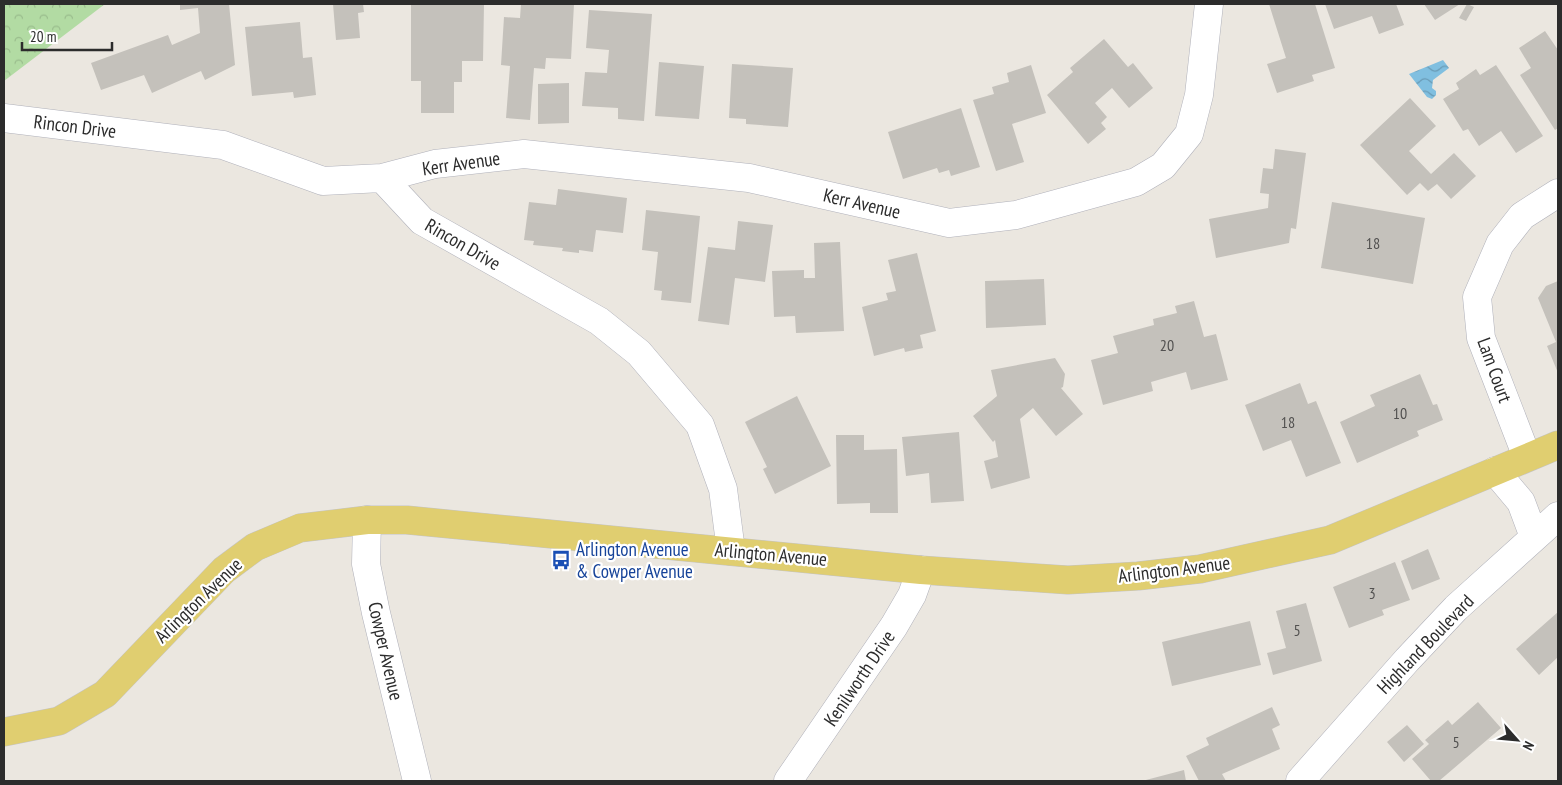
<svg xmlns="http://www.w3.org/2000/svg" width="1562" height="785" font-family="'PT Sans Narrow',sans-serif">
  <defs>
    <pattern id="forest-crowns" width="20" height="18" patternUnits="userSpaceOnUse" patternTransform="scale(1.25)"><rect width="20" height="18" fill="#b2dba3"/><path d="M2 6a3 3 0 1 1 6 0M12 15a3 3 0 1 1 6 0" fill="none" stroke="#99bc8c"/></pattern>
    <pattern id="water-waves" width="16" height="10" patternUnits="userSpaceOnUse" patternTransform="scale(1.25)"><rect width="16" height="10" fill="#80bfe0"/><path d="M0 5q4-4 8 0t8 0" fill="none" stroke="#699bb6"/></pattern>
  </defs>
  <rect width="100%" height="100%" fill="#ebe7e0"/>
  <path fill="url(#forest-crowns)" d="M4,4H105L4,81Z"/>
  <path fill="url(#water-waves)" d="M1443,60L1449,68L1433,80L1432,88L1436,91V95L1432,99L1427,97L1409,74Z"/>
  <path fill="#c4c1bb" d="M180,4H229L235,65L205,80L201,71L152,93L144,75L101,90L91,63L168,35L172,45L200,33L198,8L180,10Z
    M333,4H363L364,12L358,13L360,38L336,40Z
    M411,4H484L483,61H462V82H454V113H421V81H411Z
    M521,4H574L571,59L546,58L545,69L534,68L530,120L506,118L510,66L501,65L504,17L520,18Z
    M1269,4H1315L1335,68L1312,75L1314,81L1277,93L1267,64L1286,58Z
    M1325,4H1396L1404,25L1379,34L1372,16L1334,29Z
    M1424,4H1460L1435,20Z
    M1467,4L1474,7L1466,21L1459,18Z
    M589,10L652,14L644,121L618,119V108L582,106L585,72L607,73L609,50L586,48Z
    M300,22L303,58L312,57L316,95L294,98L293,92L252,96L245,27Z
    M1545,31L1558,50V128L1555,130L1520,75L1531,68L1519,48Z
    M1104,39L1128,67L1133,63L1153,88L1129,108L1112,88L1095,103L1107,117L1101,123L1106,129L1088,144L1047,95L1073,72L1070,68Z
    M659,62L704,66L699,119L655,116Z
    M732,64L793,68L788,127L746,124V119L729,118Z
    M1031,65L1046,113L1012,124L1024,162L996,171L973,100L994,94L992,87L1009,82L1007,73Z
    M1496,65L1543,136L1516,153L1501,131L1479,146L1468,129L1463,131L1443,99L1459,89L1456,83L1476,69L1480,75Z
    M569,83V123L538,124V84Z
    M1410,98L1436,126L1409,151L1431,174L1454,153L1476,176L1451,199L1437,184L1428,191L1420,183L1407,195L1360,145Z
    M961,108L980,167L951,176L949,170L939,173L937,168L903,179L888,132Z
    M1275,149L1306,153L1296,229L1291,228L1289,243L1216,258L1209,219L1268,208L1269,194L1260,193L1263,168L1273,169Z
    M558,189L627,198L623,233L596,230L593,252L579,250V253L562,251L563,248L533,245L534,241L524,240L529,202L556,205Z
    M1332,202L1425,218L1413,284L1321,268Z
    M646,210L700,216L691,303L661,300L662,291L654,290L658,252L642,250Z
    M738,221L773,225L765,282L735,278L729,325L698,321L708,247L735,250Z
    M840,242L844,331L796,333L795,316L774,317L772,271L804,270V278H815L814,243Z
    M917,253L936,331L920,335L923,348L905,352L904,348L874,356L862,307L888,300L886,293L896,291L888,260Z
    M1044,279L1046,325L986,328L985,281Z
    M1558,281V373L1547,346L1556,342L1538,298L1546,286Z
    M1194,301L1204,337L1216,334L1228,380L1191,390L1186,372L1151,382L1153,391L1103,405L1091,360L1118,353L1113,336L1154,325L1153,319L1177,313L1175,306Z
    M1055,358L1065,374L1063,387L1061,388L1083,414L1056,436L1033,408L1020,419L1030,478L991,489L984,461L998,457L995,440L993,442L973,416L997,396L991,370Z
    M1420,374L1433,405L1437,404L1443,420L1417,431L1419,436L1357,463L1340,422L1375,406L1370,395Z
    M1300,383L1308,404L1316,401L1341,463L1306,477L1291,440L1263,451L1245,405Z
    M797,396L831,466L775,494L763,469L767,467L745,422Z
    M959,432L964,501L931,503L929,473L906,476L902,437Z
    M836,435H864V450L897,449L898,513H870V503L837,504Z
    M1428,549L1440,579L1412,590L1401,561Z
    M1395,562L1410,600L1382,610L1384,615L1349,628L1333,587Z
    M1306,603L1322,661L1273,675L1267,653L1286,648L1276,611Z
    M1558,612V657L1539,675L1516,649Z
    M1250,621L1261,665L1172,686L1162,642Z
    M1478,702L1501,728L1439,781H1431L1412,759L1429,744L1425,740L1448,720L1452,725Z
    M1272,707L1280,725L1272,729L1280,749L1222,774L1226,781H1199L1186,756L1209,745L1206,738Z
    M1407,725L1424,744L1404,762L1387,742Z
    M1184,770L1186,781H1142Z"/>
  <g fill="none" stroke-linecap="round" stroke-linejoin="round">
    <defs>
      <path id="minor" d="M4,118L223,145L323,181L382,178L435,164L524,154L749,178L949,223L1016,215L1136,182L1163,166L1189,134L1199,95L1209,4
        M382,178L422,221L599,321L639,353L700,425L723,489L731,551
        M1527,457L1481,338L1477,297L1500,244L1522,216L1558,193
        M1495,471L1521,502L1534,537
        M367,520L366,564L376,613L417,781
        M788,781L894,626L912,595L921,570
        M1300,781L1407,660L1456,608L1558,516"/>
      <path id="major" d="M4,732L59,721L105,694L224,570L255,547L300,528L367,520H407L921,570L1068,580L1138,576L1200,569L1330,540L1558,445"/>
    </defs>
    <use href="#minor" stroke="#b0b1ba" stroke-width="29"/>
    <use href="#major" stroke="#c4c4c4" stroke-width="29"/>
    <use href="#minor" stroke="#fff" stroke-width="28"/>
    <use href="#major" stroke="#e0ce70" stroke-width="28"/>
  </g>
  <defs>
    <symbol id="bus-bare" viewBox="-9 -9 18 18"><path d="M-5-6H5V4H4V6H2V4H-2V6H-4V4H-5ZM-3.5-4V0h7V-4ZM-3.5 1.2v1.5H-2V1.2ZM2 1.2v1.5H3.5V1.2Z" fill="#1a4fb4" stroke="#fff" stroke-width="2.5" paint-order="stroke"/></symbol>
  </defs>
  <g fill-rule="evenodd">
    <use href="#bus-bare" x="547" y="546" width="28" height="28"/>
  </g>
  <g text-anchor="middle" stroke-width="4.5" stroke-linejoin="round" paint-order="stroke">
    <g font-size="16" fill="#525150">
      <text x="1373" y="249">18</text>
      <text x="1167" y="351">20</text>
      <text x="1400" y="419">10</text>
      <text x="1288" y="428">18</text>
      <text x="1372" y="599">3</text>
      <text x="1297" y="636">5</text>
      <text x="1456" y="748">5</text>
    </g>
    <g font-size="19" fill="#2c2c2c" stroke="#fff">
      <text transform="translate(75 126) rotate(7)" y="7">Rincon Drive</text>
      <text transform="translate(461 163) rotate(-8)" y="7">Kerr Avenue</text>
      <text transform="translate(862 203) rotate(13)" y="7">Kerr Avenue</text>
      <text transform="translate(463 244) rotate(30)" y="7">Rincon Drive</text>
      <text transform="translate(1495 370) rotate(70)" y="7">Lam Court</text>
      <text transform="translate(771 554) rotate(5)" y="7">Arlington Avenue</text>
      <text transform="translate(1174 569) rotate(-7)" y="7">Arlington Avenue</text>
      <text transform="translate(198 600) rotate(-44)" y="7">Arlington Avenue</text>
      <text transform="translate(1425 644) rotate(-46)" y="7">Highland Boulevard</text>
      <text transform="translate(386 651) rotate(77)" y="7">Cowper Avenue</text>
      <text transform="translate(859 678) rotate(-56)" y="7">Kenilworth Drive</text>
    </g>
    <g font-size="19" fill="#164399" stroke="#fff" text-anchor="start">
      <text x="576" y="556">Arlington Avenue<tspan x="576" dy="22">&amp; Cowper Avenue</tspan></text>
    </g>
  </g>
  <rect width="1562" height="785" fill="none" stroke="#2c2c2c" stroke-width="10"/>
  <g transform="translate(1517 740) rotate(117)" stroke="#ffffff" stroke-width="4" paint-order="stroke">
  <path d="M0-4L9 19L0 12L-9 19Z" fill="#2c2c2c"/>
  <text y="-8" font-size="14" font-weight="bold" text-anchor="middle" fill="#2c2c2c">N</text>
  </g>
  <path d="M22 42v8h90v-8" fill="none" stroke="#2c2c2c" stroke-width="2.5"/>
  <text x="30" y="42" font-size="15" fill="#2c2c2c" stroke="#ffffff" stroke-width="4" paint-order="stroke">20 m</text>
</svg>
